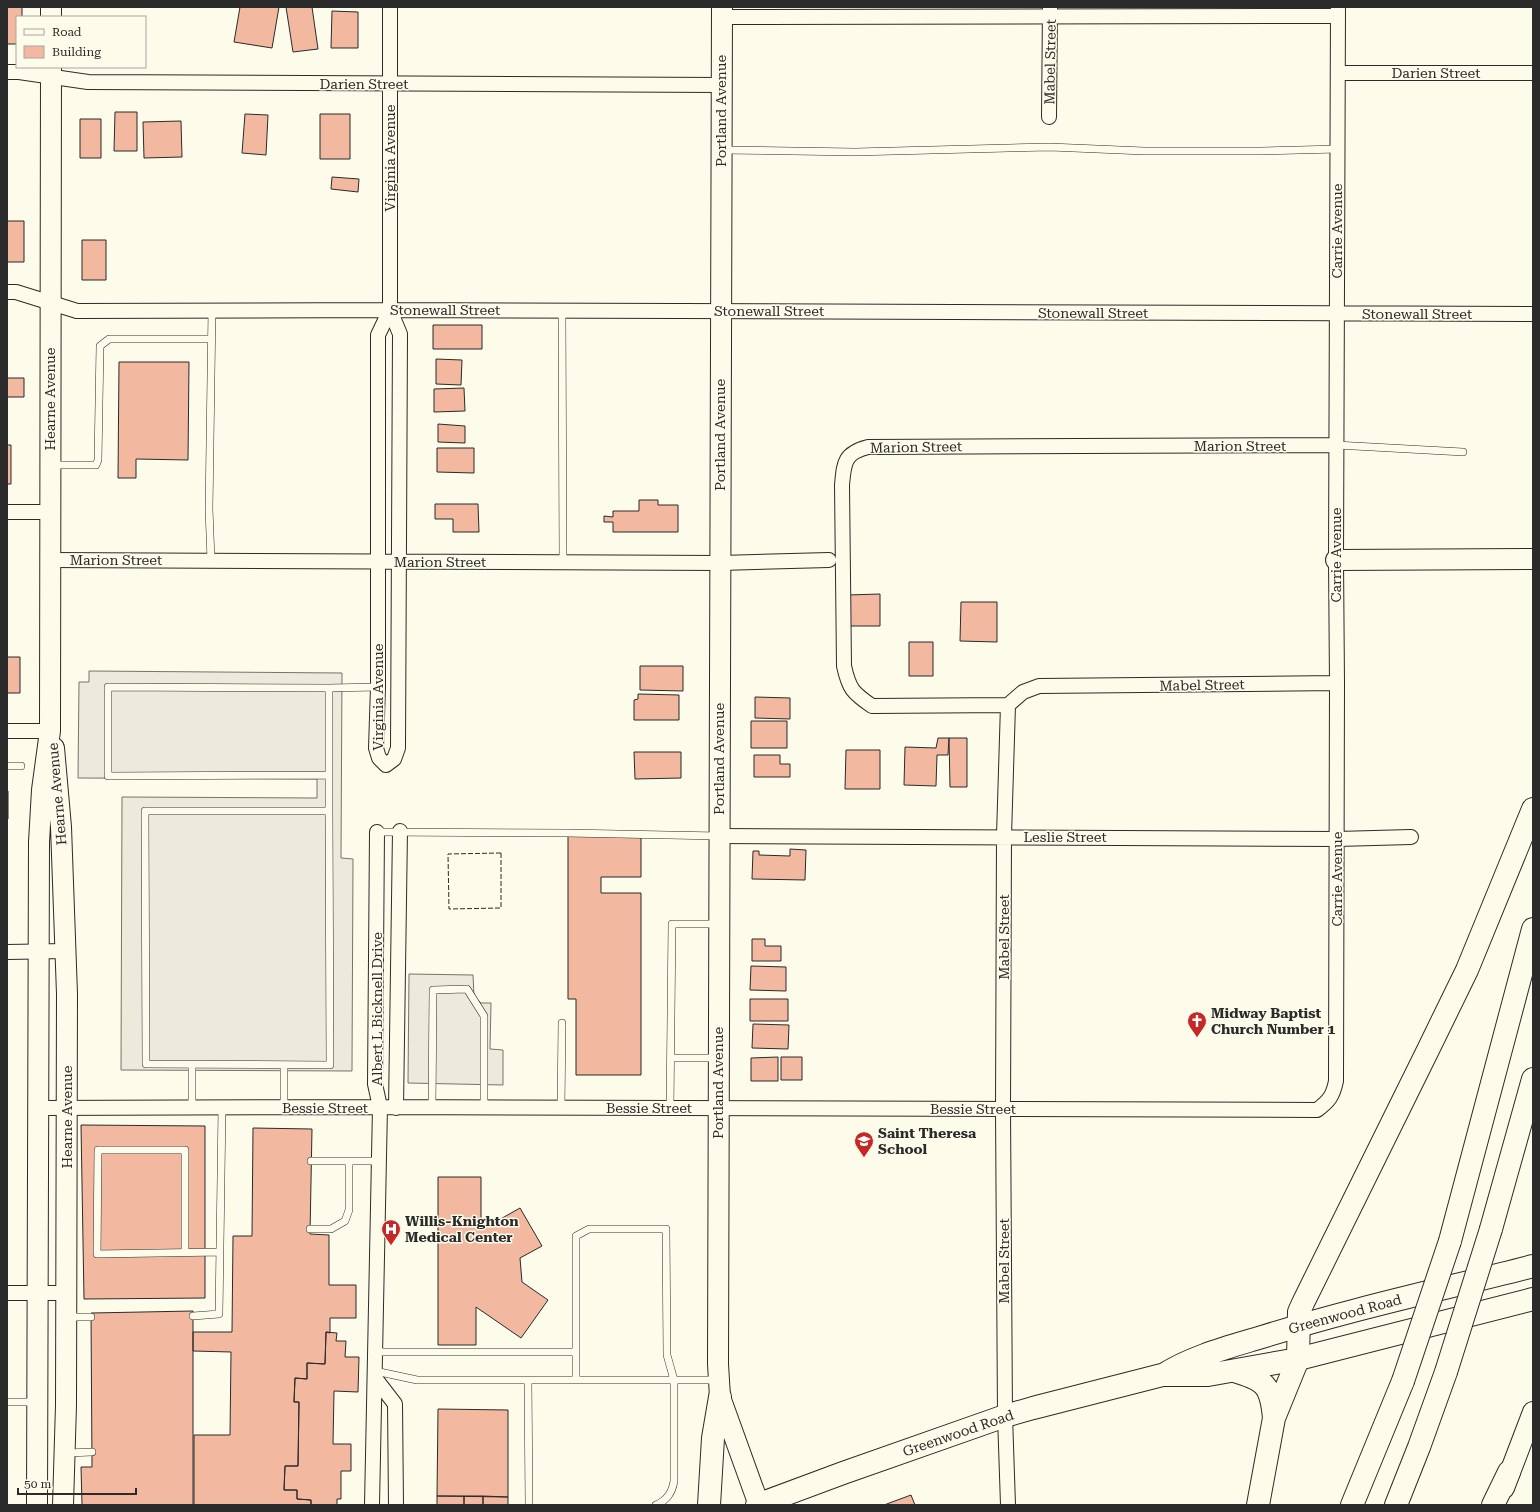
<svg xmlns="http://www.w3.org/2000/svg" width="1540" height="1512" font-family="'Roboto Serif',serif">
  <rect width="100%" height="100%" fill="#fdfbea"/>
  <path fill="#eceadb" stroke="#74746e" d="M89,671L342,673L341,858L353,859L352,1071L121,1070L122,797L317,798V779L78,778L79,682H89Z
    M409,974L473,975L474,996L481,1003H491L490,1049L503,1050V1085L408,1083Z"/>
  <path fill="#f2b8a0" stroke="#2b2b2b" d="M7,7H22V17H17V44H7Z
    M240,7H279L272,48L234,42Z
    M286,7H312L318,49L293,52Z
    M332,11L358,12V48H331Z
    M115,112H137V151H114Z
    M245,114L268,115L266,155L242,153Z
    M320,114H350V159H320Z
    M80,119H101V158H80Z
    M181,121L182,157L144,158L143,122Z
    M332,177L359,179L358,192L331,189Z
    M7,221H24V262H7Z
    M82,240H106V280H82Z
    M433,325H482V349H433Z
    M436,359L462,360L461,385L436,384Z
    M119,362H189L188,460L136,459V478H118Z
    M7,378H24V397H7Z
    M464,388L465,411L434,412V389Z
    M438,424L465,426V443L438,442Z
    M7,445H11V484H7Z
    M437,448H474V473L437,472Z
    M639,500H658V505H678V532H613V522H604V516L613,517V511H639Z
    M435,504H478L479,532H453V519H435Z
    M880,594V626H847V595Z
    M961,602H997V642L960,641Z
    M909,642H933V676H909Z
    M7,657H20V693H7Z
    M640,666H683V691L640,690Z
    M638,694L679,695V720H634V700L638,699Z
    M755,697L790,698V719L755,718Z
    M751,721H787V748H751Z
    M938,738H949L948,755H937L936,786L904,785L905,747L936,748Z
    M949,738H967V787H950Z
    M846,750H880V789H845Z
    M634,752H681V778L635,779Z
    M754,755H780V764H790V777H754Z
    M7,791H8V819H7Z
    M568,833H641V877H601V893H641V1075H576V999H568Z
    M790,849L806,850L805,880L752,879L753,851H759V855L790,856Z
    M752,939H765V946H781V961H752Z
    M751,966L786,967V991L750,990Z
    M750,999H788V1021H750Z
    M753,1024L789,1025L788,1049L752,1048Z
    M778,1057V1081H751V1058Z
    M781,1057H802V1080H781Z
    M81,1125L205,1126V1298L84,1299Z
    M253,1128L312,1129L310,1234L329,1235V1285H356V1318H330V1333L326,1332L325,1364L307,1363V1379L295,1378L294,1402H299L298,1466H285L284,1490H297V1499L311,1500V1505H194V1435H230L231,1352L193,1351V1332H232L233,1236H252Z
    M438,1177H481V1230L520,1208L542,1246L520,1258L522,1282L548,1300L521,1338L476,1307V1345H438Z
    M193,1311V1505H82L81,1467H92L91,1313Z
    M326,1332L337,1333L336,1341H346L345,1357H359L358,1392L334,1391L333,1444H351V1471H341V1499H337V1505H311V1500L297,1499V1490H284L285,1466H298L299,1402H294L295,1378L307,1379V1363L325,1364Z
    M438,1409L508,1410V1497L437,1496Z
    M911,1495L915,1505H884Z
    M437,1496H464V1505H437Z
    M464,1496H483V1505H464Z
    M483,1496L508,1497V1505H483Z"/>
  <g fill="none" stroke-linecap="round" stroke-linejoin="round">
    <defs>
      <path id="lane" d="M723,150L855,152L1050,147L1144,151H1260L1338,149
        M562,311L563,562
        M1336,445L1463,452
        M51,465H96L98,460L100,346L109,339H211
        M211,560L209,509L212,310
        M329,688L378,687
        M7,766H21
        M329,775L108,776V687L329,688V811
        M145,811H329L330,1065L146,1064Z
        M377,832L568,833L719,836
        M671,1058H717
        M192,1064V1108
        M284,1108V1065
        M432,1108L433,990L467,989L484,1016V1108
        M561,1108L562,1023
        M670,1108L672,924H717
        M311,1161H379
        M310,1229H331L345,1221L349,1210V1161
        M185,1253V1150H98L97,1254L220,1252
        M193,1316L219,1314L222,1108
        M67,1317H91
        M375,1352H576
        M375,1371L417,1380H718
        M528,1380L529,1505
        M576,1380V1236L589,1229H666L667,1355L674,1380V1481C672,1493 667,1500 656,1505
        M7,1402H35
        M67,1453L92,1452"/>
      <path id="street" d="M722,17L1338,16
        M7,72H19L88,82L721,85
        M1338,73H1533
        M1049,117L1050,7
        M7,292H16L77,311L390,310L1533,314
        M390,310L378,335V687L376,748L379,758L386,765L394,759L398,748L400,334L390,310V7
        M7,512H50
        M50,560L720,563L829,560
        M1008,705L872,706C853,693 849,689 844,666L842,485C844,463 844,453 868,447L1336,445
        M7,731H50
        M719,836L1337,839L1411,837
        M7,952L66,951
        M39,1108L380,1107L1317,1110C1329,1101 1333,1096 1336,1081L1337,683L1336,560L1338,7
        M396,1108L400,831
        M7,1293H67
        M375,1378L395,1404L396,1505
        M372,1505L380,1107L375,1084L377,832
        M1008,1505L1005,1416L1003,1110L1004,836L1008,705L1023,692L1039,686L1337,683"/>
      <path id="secondary" d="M722,7L718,1364L720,1397L759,1505
        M51,17V7
        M1336,560L1533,559
        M54,748L61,827L67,994L66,1405L63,1505
        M1504,1488L1533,1412
        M37,1505L39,842L42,790L50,731L51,67"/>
      <path id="primary" d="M1163,1375C1193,1356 1229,1347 1262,1337C1351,1309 1443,1289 1533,1266
        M709,1505L713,1438L720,1397
        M757,1505L843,1473L1005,1416L1033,1408L1162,1375H1208L1298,1359L1533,1299"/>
      <path id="highway" d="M1491,1229L1533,1079
        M1450,1241L1533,929
        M1234,1371C1265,1380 1271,1385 1274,1418
        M1258,1505L1274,1418L1298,1359L1299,1312L1303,1303L1427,1052L1467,970L1533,809
        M1352,1505L1403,1381
        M1396,1505L1419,1447L1446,1372
        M1493,1505L1509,1472"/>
    </defs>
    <use href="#lane" stroke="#2b2b2b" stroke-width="8"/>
    <use href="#street" stroke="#2b2b2b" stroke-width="16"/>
    <use href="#secondary" stroke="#2b2b2b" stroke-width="22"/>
    <use href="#primary" stroke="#2b2b2b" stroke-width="24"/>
    <use href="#highway" stroke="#2b2b2b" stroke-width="24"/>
    <use href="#lane" stroke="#fdfbea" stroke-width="7"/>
    <use href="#street" stroke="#fdfbea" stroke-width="14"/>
    <use href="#secondary" stroke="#fdfbea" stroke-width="20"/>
    <use href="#primary" stroke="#fdfbea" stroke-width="22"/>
    <use href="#highway" stroke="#fdfbea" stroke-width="22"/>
    <defs>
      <path id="highway-bridge" d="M1446,1372L1491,1229
        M1403,1381L1450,1241"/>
    </defs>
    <use href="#highway-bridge" stroke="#2b2b2b" stroke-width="24" stroke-linecap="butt"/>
    <use href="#highway-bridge" stroke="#fdfbea" stroke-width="22"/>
    <path stroke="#2b2b2b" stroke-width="1" stroke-dasharray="5 2" stroke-linecap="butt" d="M501,853V908L449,909L448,854Z"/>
  </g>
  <defs>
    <symbol id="church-pin" viewBox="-11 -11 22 30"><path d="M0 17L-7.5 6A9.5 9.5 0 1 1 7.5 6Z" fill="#c62828" stroke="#fdfbea"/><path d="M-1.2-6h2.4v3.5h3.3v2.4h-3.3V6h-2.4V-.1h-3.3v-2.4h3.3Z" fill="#fff"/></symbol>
    <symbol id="school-pin" viewBox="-11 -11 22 30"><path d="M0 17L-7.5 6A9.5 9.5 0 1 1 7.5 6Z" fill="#c62828" stroke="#fdfbea"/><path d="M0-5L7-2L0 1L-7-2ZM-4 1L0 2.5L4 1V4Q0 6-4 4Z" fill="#fff"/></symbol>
    <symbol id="hospital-pin" viewBox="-11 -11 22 30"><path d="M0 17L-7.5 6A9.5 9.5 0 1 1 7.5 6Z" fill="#c62828" stroke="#fdfbea"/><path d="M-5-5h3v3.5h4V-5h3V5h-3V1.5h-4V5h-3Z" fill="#fff"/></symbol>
  </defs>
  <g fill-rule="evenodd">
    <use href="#church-pin" x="1186" y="1010" width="22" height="30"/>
    <use href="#school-pin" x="853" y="1130" width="22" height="30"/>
    <use href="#hospital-pin" x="380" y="1218" width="22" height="30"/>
  </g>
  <g text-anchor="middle" stroke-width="3" stroke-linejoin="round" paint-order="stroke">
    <g font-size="14" fill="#2b2b2b" stroke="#fdfbea">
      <text transform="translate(1050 62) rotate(-89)" y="5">Mabel Street</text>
      <text x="1436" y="78">Darien Street</text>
      <text x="364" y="89">Darien Street</text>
      <text transform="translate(721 111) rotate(-90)" y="5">Portland Avenue</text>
      <text transform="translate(390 158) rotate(-90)" y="5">Virginia Avenue</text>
      <text transform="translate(1337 231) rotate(-90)" y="5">Carrie Avenue</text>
      <text x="445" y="315">Stonewall Street</text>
      <text x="769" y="316">Stonewall Street</text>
      <text x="1093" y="318">Stonewall Street</text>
      <text x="1417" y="319">Stonewall Street</text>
      <text transform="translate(50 399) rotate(-90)" y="5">Hearne Avenue</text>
      <text transform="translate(720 435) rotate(-90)" y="5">Portland Avenue</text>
      <text x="1240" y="451">Marion Street</text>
      <text transform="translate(916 447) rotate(-1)" y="5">Marion Street</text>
      <text transform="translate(1336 555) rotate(-90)" y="5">Carrie Avenue</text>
      <text x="116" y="565">Marion Street</text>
      <text x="440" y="567">Marion Street</text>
      <text transform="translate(1202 685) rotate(-1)" y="5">Mabel Street</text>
      <text transform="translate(378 697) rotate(-90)" y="5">Virginia Avenue</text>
      <text transform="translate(719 759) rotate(-90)" y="5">Portland Avenue</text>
      <text transform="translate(57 794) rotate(-95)" y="5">Hearne Avenue</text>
      <text x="1065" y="842">Leslie Street</text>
      <text transform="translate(1337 879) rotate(-90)" y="5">Carrie Avenue</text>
      <text transform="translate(1004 937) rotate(-90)" y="5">Mabel Street</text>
      <text transform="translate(377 1009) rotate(-90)" y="5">Albert L Bicknell Drive</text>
      <text transform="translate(718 1083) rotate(-90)" y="5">Portland Avenue</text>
      <text x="325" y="1113">Bessie Street</text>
      <text x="649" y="1113">Bessie Street</text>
      <text x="973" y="1114">Bessie Street</text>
      <text transform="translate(67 1117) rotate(-90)" y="5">Hearne Avenue</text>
      <text transform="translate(1004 1261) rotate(-90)" y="5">Mabel Street</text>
      <text transform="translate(1345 1314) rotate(-15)" y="5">Greenwood Road</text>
      <text transform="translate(958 1433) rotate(-19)" y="5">Greenwood Road</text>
    </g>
    <g font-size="14" font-weight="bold" fill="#2b2b2b" stroke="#fdfbea" text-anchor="start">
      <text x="1211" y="1018">Midway Baptist<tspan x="1211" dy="16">Church Number 1</tspan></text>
      <text x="878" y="1138">Saint Theresa<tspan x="878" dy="16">School</tspan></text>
      <text x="405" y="1226">Willis-Knighton<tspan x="405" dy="16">Medical Center</tspan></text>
    </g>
  </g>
  <rect width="1540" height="1512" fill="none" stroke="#2b2b2b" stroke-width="16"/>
  <rect x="16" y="16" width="130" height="52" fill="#fdfbea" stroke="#a9a89e"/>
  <rect x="24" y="29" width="20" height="6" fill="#fdfbea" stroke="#a9a89e"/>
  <text x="52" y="36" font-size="12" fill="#2b2b2b">Road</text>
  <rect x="24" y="46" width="20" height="12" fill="#f2b8a0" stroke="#a9a89e"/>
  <text x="52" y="56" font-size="12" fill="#2b2b2b">Building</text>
  <path d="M18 1488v6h118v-6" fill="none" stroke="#2b2b2b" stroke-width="2"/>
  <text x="24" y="1488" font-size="12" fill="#2b2b2b" stroke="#fdfbea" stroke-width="3" paint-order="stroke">50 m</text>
</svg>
